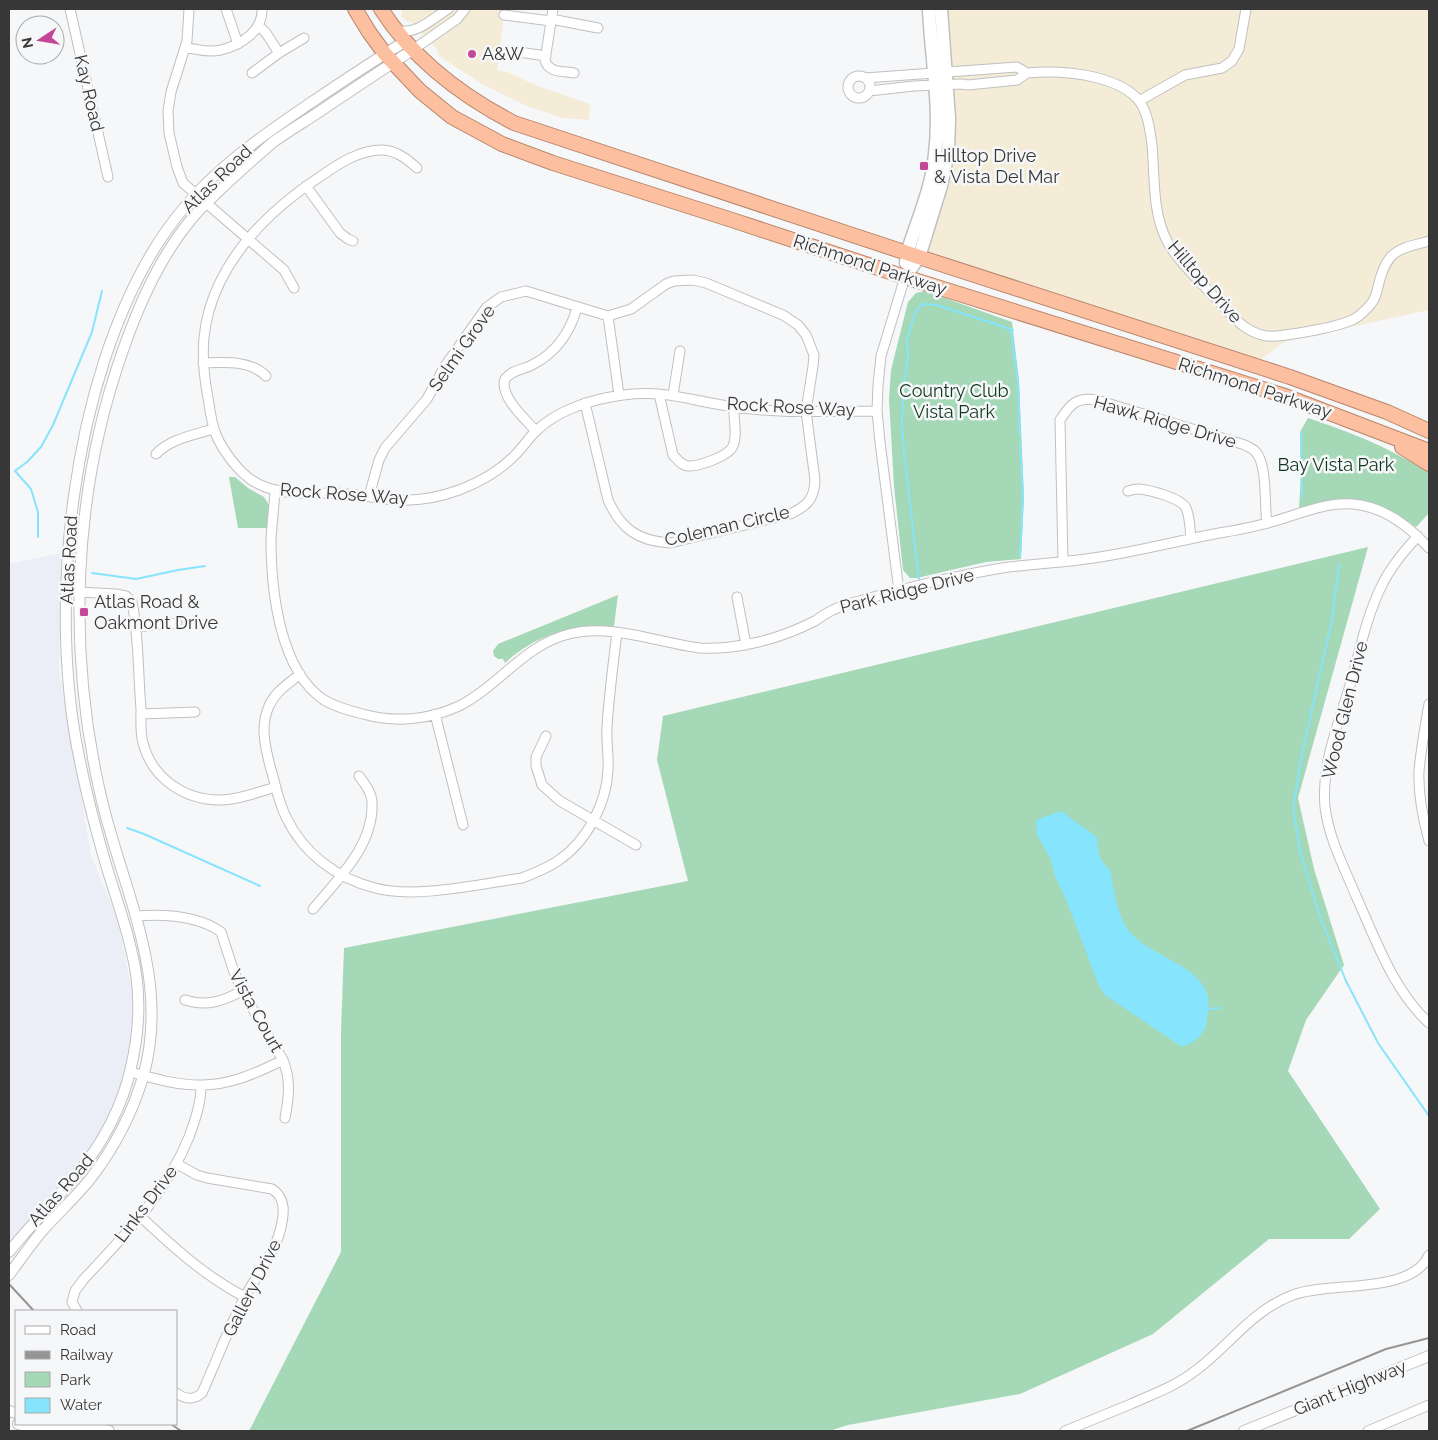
<svg xmlns="http://www.w3.org/2000/svg" width="1438" height="1440" font-family="Raleway,sans-serif">
  <rect width="100%" height="100%" fill="#f6f7f8"/>
  <path fill="#f5ecd7" d="M402,9H505L497,70L507,72L540,87L590,104L589,120L563,118L527,106L482,84L439,56L437,49L411,22L406,21L401,16Z
    M947,9H1429V310L1286,341L1257,362L927,253L954,125Z"/>
  <path fill="#eceef7" d="M61,553L59,670L91,855L119,924L135,1007L130,1052L116,1101L93,1146L69,1177L9,1246V564Z"/>
  <path fill="#a4d8b6" d="M925,291L1012,322L1019,380L1024,497L1021,559L986,562L917,578H910L903,570L894,486L889,399L891,370L908,302L916,293Z
    M1308,418C1353,433 1390,448 1429,473V513L1416,527L1394,512L1377,505L1360,501L1299,510L1301,473L1300,432Z
    M229,477H235L248,488L264,497L269,505L267,528H238Z
    M1368,547L1298,798L1314,869L1344,965L1306,1020L1288,1071L1380,1209L1349,1239H1269L1153,1334L1020,1394L848,1425L829,1431H249L341,1252V1032L344,948L688,881L657,760L663,716Z
    M618,595L614,626L609,632L602,626C565,626 532,638 505,663L503,659H498L494,656L493,651L498,644Z"/>
  <path fill="#87e4fd" d="M1061,811L1097,837C1098,850 1099,862 1110,870C1114,890 1117,916 1130,932C1151,957 1201,965 1208,997C1209,1003 1208,1011 1207,1017C1207,1033 1196,1042 1182,1047L1105,995L1099,986L1067,902L1055,876L1051,860L1037,835L1036,820Z"/>
  <g fill="none" stroke-linecap="round" stroke-linejoin="round">
    <path stroke="#87e4fd" stroke-width="2" d="M1011,331L1018,381L1020,438
      M1301,433L1302,497
      M38,537V512L31,489L15,471L27,462L41,447L53,425L92,332L102,291
      M1020,557L1023,496L1020,442
      M1339,565L1332,619L1303,749L1293,808L1301,855L1321,919L1346,981L1378,1043L1429,1116
      M92,573L136,579L178,570L205,566
      M919,579L904,454L902,422L904,381L908,360L907,339L915,313L922,304L937,305L1013,330
      M127,828L144,834L260,886
      M1208,1009L1220,1008"/>
    <defs>
      <path id="minor" d="M70,9L108,177
        M189,9L187,41L171,92L168,111L169,133L177,167L183,183L284,270L294,288
        M226,9L238,44
        M553,9L545,60C548,73 563,71 574,73
        M504,15L551,21
        M551,19L598,28
        M260,27L266,33L279,53
        M397,30C416,36 433,18 448,9
        M186,47C196,50 210,52 221,50C241,45 263,31 262,9
        M414,49L457,19L465,9
        M519,52L546,56
        M252,73L279,53L304,38
        M1027,73C1049,71 1072,72 1094,77C1110,81 1130,88 1140,102C1148,114 1150,130 1152,145C1155,177 1152,212 1167,241C1177,261 1206,287 1221,304C1236,321 1253,339 1277,336C1296,334 1339,327 1354,319C1360,316 1370,306 1373,301C1377,295 1378,286 1380,279C1389,248 1401,249 1429,241
        M848 87a11 11 0 1 1 22 0a11 11 0 1 1-22 0Z
        M865,78L1017,67L1027,73
        M869,91L914,86L961,84L968,85L1017,80L1027,73
        M1139,101L1185,75L1222,68L1232,61L1239,49L1246,9
        M417,168C407,159 397,151 383,150C361,149 338,164 321,176C280,203 242,237 220,282C201,321 200,356 208,398C210,409 211,421 215,432C220,446 233,464 244,474C268,497 305,493 336,493C357,494 377,499 398,500C418,501 440,497 459,490C480,482 501,470 516,454C523,447 528,439 535,432C557,410 592,399 623,395C666,389 694,402 735,407C782,414 830,411 877,411
        M306,186L340,233L348,239L353,241
        M608,316L619,395
        M203,363C225,362 250,360 266,376
        M659,394L673,455C678,460 682,466 689,466C700,466 729,456 733,446C738,435 733,419 734,407
        M673,395L680,351
        M536,431C525,419 499,396 505,379C512,370 522,370 532,365C556,353 570,332 577,308
        M156,454C170,439 194,435 213,429
        M275,491C274,507 272,523 271,539C271,589 279,670 324,700C336,707 350,711 363,714C395,723 429,720 459,706C499,686 524,645 569,634C612,623 658,643 700,648C716,649 734,647 749,644C771,640 795,631 815,621C821,617 826,613 833,610C841,606 850,603 859,601C906,588 954,576 1002,568C1030,564 1058,563 1086,559C1127,554 1168,543 1209,535C1230,531 1251,528 1271,522C1297,515 1324,502 1352,504C1383,506 1409,526 1429,548
        M1128,491C1131,490 1136,489 1139,489C1150,490 1181,498 1186,508C1190,517 1190,529 1191,539
        M369,496L379,460L385,448L427,399L445,366L486,308L501,297L526,291L608,316L631,309L666,284L674,281L693,280L706,283L783,315L798,325L806,335L814,355L813,366L806,411L815,480C814,500 807,506 790,514L670,543C638,541 621,529 608,500L585,403
        M1418,536C1404,551 1391,566 1382,585C1367,615 1360,649 1351,682C1339,722 1321,765 1325,807C1329,839 1344,867 1356,896C1376,940 1393,990 1429,1023
        M1063,562L1060,420C1071,403 1077,397 1097,400L1245,445C1248,447 1252,448 1255,451C1268,464 1264,505 1267,523
        M66,589L79,592L116,594L126,596L132,602C139,635 138,675 141,709C141,720 140,732 143,743C152,778 184,800 220,800C238,800 258,792 276,787
        M899,591L880,442L877,411L878,385L881,356L905,277
        M737,597L746,645
        M135,627L177,623
        M300,674C288,684 275,692 269,706C260,726 265,746 270,766C275,782 278,801 286,817C303,853 336,878 375,888C414,899 480,884 522,878C535,873 548,868 559,860C587,841 607,803 608,769C609,755 606,741 607,727C609,696 613,664 617,633
        M1429,704C1425,726 1421,749 1419,771C1418,795 1423,819 1429,841
        M141,714L195,712
        M435,714L463,825
        M546,736L536,757V766L542,785L560,801L636,845
        M313,909C338,879 374,845 372,803C372,793 365,784 359,776
        M136,916C163,914 197,915 221,932L233,969L242,991L283,1060C291,1080 289,1097 285,1118
        M185,1000C207,1007 223,1001 242,991
        M130,1072C153,1078 175,1085 199,1085C228,1086 257,1073 283,1060
        M141,1217C173,1247 206,1277 245,1297
        M77,1311L72,1302L75,1291L83,1280C124,1236 166,1194 189,1137C195,1120 201,1104 201,1085
        M176,1393C185,1399 193,1401 202,1393C217,1360 229,1326 246,1295C257,1274 274,1254 280,1231C284,1216 287,1198 272,1189L207,1178L197,1175L177,1164
        M1065,1431C1087,1422 1109,1413 1131,1404C1153,1394 1176,1386 1195,1371C1229,1346 1252,1310 1293,1295C1330,1281 1412,1295 1429,1255
        M1368,1431L1429,1405"/>
      <path id="tertiary" d="M9,1252C31,1224 56,1200 78,1173C103,1143 123,1105 131,1067C140,1029 141,987 131,949C125,922 115,895 107,868C97,834 88,801 81,766C46,610 71,380 158,243C169,226 183,208 197,193C231,157 271,130 312,102C343,81 374,60 406,41
        M9,1275C20,1260 31,1244 43,1230C59,1212 77,1196 91,1178C114,1148 132,1114 143,1077C171,980 124,893 102,801C67,654 72,496 122,353C139,304 160,256 194,216C203,205 214,196 224,186C240,171 256,157 272,143C287,132 304,122 319,112C350,91 382,70 414,49
        M9,1411L16,1413
        M18,1424L41,1430L53,1426
        M46,1424L53,1426L98,1429L109,1431
        M1244,1431L1429,1356"/>
      <path id="secondary" d="M906,263L907,253C917,221 932,188 935,154C941,106 931,57 929,9
        M905,277L919,257L941,186L948,152L949,118L941,9"/>
      <path id="trunk" d="M355,9L369,32L385,54L420,91L452,117L502,144L553,163L732,220L905,277L1285,396L1429,451
        M381,9C413,59 462,96 514,123L919,257L1290,377L1387,412L1429,431
        M1402,447L1429,464"/>
    </defs>
    <use href="#minor" stroke="#c0c0c2" stroke-width="11"/>
    <use href="#tertiary" stroke="#c0c0c2" stroke-width="12"/>
    <use href="#secondary" stroke="#c0c0c2" stroke-width="15"/>
    <use href="#trunk" stroke="#b7856b" stroke-width="16"/>
    <use href="#minor" stroke="#fff" stroke-width="9"/>
    <use href="#tertiary" stroke="#fff" stroke-width="10"/>
    <use href="#secondary" stroke="#fff" stroke-width="12"/>
    <use href="#trunk" stroke="#fcbf9f" stroke-width="14"/>
    <path stroke="#959596" stroke-width="2" d="M9,1284L34,1311
      M171,1424L181,1431
      M1187,1431L1386,1349L1429,1338"/>
  </g>
  <g fill="#c44898" stroke="#f6f7f8" stroke-width="2">
    <circle cx="472" cy="54" r="5"/>
    <rect x="919" y="161" width="10" height="10" rx="2.5"/>
    <rect x="79" y="607" width="10" height="10" rx="2.5"/>
  </g>
  <g text-anchor="middle" stroke-width="5" stroke-linejoin="round" paint-order="stroke">
    <g font-size="18" fill="#373738" stroke="#f6f7f8" text-anchor="start">
      <text x="482" y="60">A&amp;W</text>
      <text x="934" y="162">Hilltop Drive<tspan x="934" dy="21">&amp; Vista Del Mar</tspan></text>
      <text x="94" y="608">Atlas Road &amp;<tspan x="94" dy="21">Oakmont Drive</tspan></text>
    </g>
    <g font-size="18" fill="#373738" stroke="#f6f7f8">
      <text transform="translate(89 93) rotate(77)" y="6">Kay Road</text>
      <text transform="translate(217 179) rotate(-44)" y="6">Atlas Road</text>
      <text transform="translate(870 265) rotate(18)" y="6">Richmond Parkway</text>
      <text transform="translate(1205 282) rotate(49)" y="6">Hilltop Drive</text>
      <text transform="translate(462 348) rotate(-55)" y="6">Selmi Grove</text>
      <text transform="translate(1255 388) rotate(18)" y="6">Richmond Parkway</text>
      <text transform="translate(791 407) rotate(3)" y="6">Rock Rose Way</text>
      <text transform="translate(1165 422) rotate(16)" y="6">Hawk Ridge Drive</text>
      <text transform="translate(344 494) rotate(4)" y="6">Rock Rose Way</text>
      <text transform="translate(727 526) rotate(-13)" y="6">Coleman Circle</text>
      <text transform="translate(69 560) rotate(-87)" y="6">Atlas Road</text>
      <text transform="translate(907 591) rotate(-14)" y="6">Park Ridge Drive</text>
      <text transform="translate(1345 710) rotate(-76)" y="6">Wood Glen Drive</text>
      <text transform="translate(256 1011) rotate(61)" y="6">Vista Court</text>
      <text transform="translate(61 1190) rotate(-49)" y="6">Atlas Road</text>
      <text transform="translate(146 1204) rotate(-53)" y="6">Links Drive</text>
      <text transform="translate(252 1288) rotate(-63)" y="6">Gallery Drive</text>
      <text transform="translate(1350 1388) rotate(-22)" y="6">Giant Highway</text>
    </g>
    <g font-size="18" fill="#103721" stroke="#f6f7f8">
      <text x="954" y="397">Country Club<tspan x="954" dy="21">Vista Park</tspan></text>
      <text x="1336" y="471">Bay Vista Park</text>
    </g>
  </g>
  <rect width="1438" height="1440" fill="none" stroke="#373738" stroke-width="20"/>
  <rect x="15" y="1310" width="162" height="115" fill="#f6f7f8" stroke="#aaaaab"/>
  <rect x="25" y="1326" width="25" height="8" fill="#ffffff" stroke="#aaaaab"/>
  <text x="60" y="1335" font-size="15" fill="#373738">Road</text>
  <rect x="25" y="1351" width="25" height="8" fill="#959596" stroke="#aaaaab"/>
  <text x="60" y="1360" font-size="15" fill="#373738">Railway</text>
  <rect x="25" y="1372" width="25" height="15" fill="#a4d8b6" stroke="#aaaaab"/>
  <text x="60" y="1385" font-size="15" fill="#373738">Park</text>
  <rect x="25" y="1398" width="25" height="15" fill="#87e4fd" stroke="#aaaaab"/>
  <text x="60" y="1410" font-size="15" fill="#373738">Water</text>
  <g transform="translate(40 40) rotate(258)"><circle r="24" fill="#f6f7f8" stroke="#aaaaab"/>
  <path d="M0-4L9 19L0 12L-9 19Z" fill="#c44898"/>
  <text y="-8" font-size="14" font-weight="bold" text-anchor="middle" fill="#373738">N</text>
  </g>
</svg>
